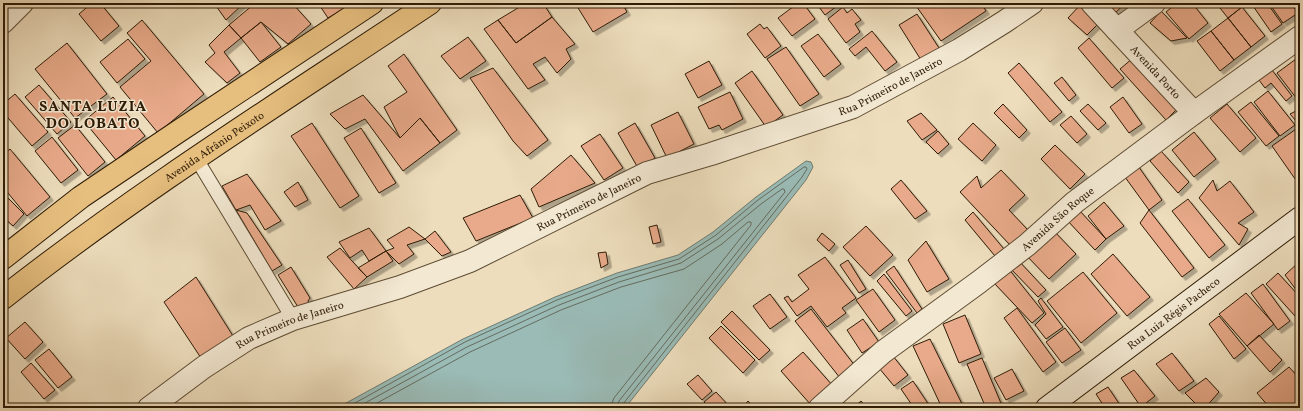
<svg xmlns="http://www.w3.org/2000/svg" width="1303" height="411" font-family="Vollkorn,serif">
  <defs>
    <filter id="shadow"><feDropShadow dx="3.5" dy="3.5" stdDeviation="0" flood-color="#0004"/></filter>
  </defs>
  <rect width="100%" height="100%" fill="#edddbc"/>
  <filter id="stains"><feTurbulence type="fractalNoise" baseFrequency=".005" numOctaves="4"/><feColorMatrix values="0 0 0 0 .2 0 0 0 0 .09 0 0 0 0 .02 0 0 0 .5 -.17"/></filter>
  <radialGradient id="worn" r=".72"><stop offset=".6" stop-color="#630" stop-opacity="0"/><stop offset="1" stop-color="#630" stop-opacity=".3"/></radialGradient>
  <path fill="#9abbb6" stroke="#6f7b70" d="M806,161L811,162L813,167L806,180L625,408H337L463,339L555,297L617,273L678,255L713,232L756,197Z"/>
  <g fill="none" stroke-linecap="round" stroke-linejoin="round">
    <path stroke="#646c5e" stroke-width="1" d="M346,408L465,342L557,300L618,277L679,259L716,235L758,200L804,167H806L807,169L802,177L623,404L622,408
      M356,408L467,347L559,305L619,282L681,263L718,239L761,204L782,189H784L785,192L619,401L617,408
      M368,408L470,352L561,310L621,287L684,269L722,244L748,222H751V225L614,398L612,403L611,408"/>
  </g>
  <path fill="#e8aa8a" stroke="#2e1c06" filter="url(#shadow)" d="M92,3H100L119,26L101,41L79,14Z
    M214,3H244L226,20Z
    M253,3H292L311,24L288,44L261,22L241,38L229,25L254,4Z
    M318,3H341L344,9L328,18Z
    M526,3H543L552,17L516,43L498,20Z
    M575,3H622L627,12L593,32Z
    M798,3H803L815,19L792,36L778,18Z
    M816,3H841L825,15Z
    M914,3H981L986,11L941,41Z
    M1107,3H1126L1116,12Z
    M1177,3H1192L1208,23L1189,39L1166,12Z
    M1216,3H1239L1242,7L1228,18Z
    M1251,3H1267L1282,24L1271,32Z
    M1269,3H1291L1298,13L1283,23Z
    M1081,4L1100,22L1087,35L1068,18Z
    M843,7L847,13L852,9L861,20L855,24L860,32L846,43L828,19Z
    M1242,7L1265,36L1251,47L1228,18Z
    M1161,11L1187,38L1171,41L1150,23Z
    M917,14L939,48L921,60L899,25Z
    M552,17L575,44L566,49L571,59L557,73L545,57L533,64L545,80L528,89L484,29L498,20L516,43Z
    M1228,18L1251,47L1234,60L1211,31Z
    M142,20L204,94L158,133L120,87L151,61L127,33Z
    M261,22L281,47L260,62L241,38Z
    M760,24L764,29L767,27L781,46L765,58L747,34Z
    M229,25L241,38L224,52L240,73L227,83L205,62L215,53L209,45Z
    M872,31L897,62L885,71L866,47L855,56L849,49Z
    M1211,31L1234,60L1220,71L1197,41Z
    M818,34L841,64L824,77L801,46Z
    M468,37L486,61L460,79L441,56Z
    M1089,38L1124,78L1112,88L1078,48Z
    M128,39L145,59L117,83L100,62Z
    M67,43L107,94L75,118L35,69Z
    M786,47L819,94L800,106L767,59Z
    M404,54L457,130L440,143L420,118L400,138L384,107L407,92L388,66Z
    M1300,56V103L1277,73Z
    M1133,58L1178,108L1166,120L1120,69Z
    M709,61L722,85L698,98L685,74Z
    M1019,63L1062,112L1050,122L1008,73Z
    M493,68L548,140L527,156L513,141L470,78Z
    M1272,70L1292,96L1286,101L1271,83L1265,88L1259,80Z
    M752,71L783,115L766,127L735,83Z
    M1062,77L1076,95L1069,101L1054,83Z
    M39,85L71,122L57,134L25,97Z
    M1268,91L1295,125L1280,136L1254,102Z
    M730,92L743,119L722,130L719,125L709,129L698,107Z
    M15,94L48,132L32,146L3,112V104Z
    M363,95L400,138L420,118L440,143L403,171L365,119L345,129L330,114Z
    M113,97L145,136L116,160L84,121Z
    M1123,97L1142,124L1129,133L1110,107Z
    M1251,102L1279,136L1266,146L1238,112Z
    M1003,104L1027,130L1019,138L994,113Z
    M1088,104L1106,123L1098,130L1080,111Z
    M1227,104L1256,138L1240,152L1210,118Z
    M1300,109V124L1298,122L1296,121L1290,114Z
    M678,112L694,144L667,158L651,125Z
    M921,113L937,130L922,140L907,121Z
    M1071,116L1087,134L1077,143L1060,125Z
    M312,123L359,196L340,208L291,136Z
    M635,123L655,158L638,168L618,133Z
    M973,123L996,145L982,161L958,139Z
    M75,125L105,162L88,176L58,138Z
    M1299,127L1300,128V186L1272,146Z
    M361,128L396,183L379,193L344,138Z
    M938,131L949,144L938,154L926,142Z
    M1194,132L1216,159L1194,177L1172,150Z
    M600,134L623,168L604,180L581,146Z
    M52,137L78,170L61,183L35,151Z
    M1055,145L1085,174L1070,189L1041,159Z
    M10,149L50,197L27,216L3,187V155Z
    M1161,151L1189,182L1178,193L1150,161Z
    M571,155L595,183L539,207L531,189Z
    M1136,163L1162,200L1149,210L1122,173Z
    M1001,170L1025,195L1009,210L1028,230L1011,246L960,192L977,176L981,188Z
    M247,174L281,221L265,230L250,205L236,210L222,186Z
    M901,180L927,211L915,219L891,189Z
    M1213,180L1217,191L1230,181L1254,212L1238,223L1248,229L1239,245L1199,198Z
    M298,182L308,200L295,207L284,192Z
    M3,193L24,214L13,226L3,217Z
    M520,195L533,218L476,241L463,218Z
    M1188,199L1225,245L1209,258L1172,211Z
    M1104,202L1124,226L1106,239L1088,216Z
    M1078,209L1106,239L1095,250L1066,219Z
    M236,210L247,213L282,265L272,271Z
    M1149,210L1194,268L1182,277L1140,223Z
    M973,212L1004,249L995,256L965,220Z
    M657,225L661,242L653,244L649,227Z
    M866,226L893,255L870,276L843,247Z
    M409,227L425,239L407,245L414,254L399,264L386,251L394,248L387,240Z
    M369,228L386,251L369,261L362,250L350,258L339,242Z
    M1052,229L1076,254L1049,279L1025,254Z
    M435,231L451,252L442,256L425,239Z
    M822,233L835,244L829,251L817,240Z
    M926,241L949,279L927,292L908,260Z
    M340,248L367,277L354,289L327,257Z
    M386,251L393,261L367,277L358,268Z
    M606,252L608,264L601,268L598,253Z
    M1113,254L1150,297L1127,316L1091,274Z
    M825,257L856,298L842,308L846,313L827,327L811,306L797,316L784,298L788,296L792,302L809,289L798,275Z
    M848,260L866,289L859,293L840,265Z
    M1018,260L1046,290L1038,297L1009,267Z
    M1300,261V295L1285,275Z
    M894,266L922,309L917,313L886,272Z
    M291,267L310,298L308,301L309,304L298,307L278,275Z
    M1008,268L1044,313L1032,323L994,283Z
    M1083,272L1117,313L1081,343L1047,301Z
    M1278,273L1300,297V312L1295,316L1266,284Z
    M884,274L912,311L906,316L877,281Z
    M196,277L233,336L201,358L164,302Z
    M1263,284L1290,321L1278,330L1251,293Z
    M873,289L895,320L879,332L856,300Z
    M1246,293L1274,324L1247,346L1219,314Z
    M770,294L787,317L770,329L753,306Z
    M1041,298L1063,327L1046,339L1035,325L1046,314L1038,301Z
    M1017,308L1056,362L1043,372L1004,318Z
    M811,309L859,371L844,383L795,321Z
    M732,311L770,350L759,360L721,322Z
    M965,315L981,354L959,363L943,324Z
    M1219,316L1246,349L1234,359L1209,324Z
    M863,319L879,342L862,353L847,330Z
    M25,322L43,342L25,359L6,338Z
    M721,326L755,360L743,373L709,338Z
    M1065,328L1081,350L1062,363L1046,342Z
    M1259,335L1282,360L1270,372L1247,346Z
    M930,339L964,408H942L913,346Z
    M49,349L72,377L58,388L35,360Z
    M803,352L833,386L811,405L781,371Z
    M1172,353L1194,381L1179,391L1156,364Z
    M893,356L908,375L894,386L879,368Z
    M982,358L1003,408H986L967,364Z
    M31,363L55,390L44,399L21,372Z
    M1289,367L1300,379V408H1270L1257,393Z
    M1012,369L1024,391L1006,400L994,378Z
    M1134,370L1155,396L1141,407L1121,378Z
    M698,375L712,391L702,400L687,384Z
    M1206,378L1219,392L1205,408H1200L1185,393Z
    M913,381L931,408H914L901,389Z
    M1108,387L1122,408H1105L1096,394Z
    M716,392L731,408H710L704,402Z
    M748,401L755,408H742Z
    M861,401L867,408H853Z"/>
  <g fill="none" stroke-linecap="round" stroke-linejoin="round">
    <defs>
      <path id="lane" d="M196,158L293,319"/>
      <g id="street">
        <path d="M1092,3L1117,30L1154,3"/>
        <path d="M3,22L22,3"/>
        <path id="s1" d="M1117,30L1194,113"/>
        <path id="s2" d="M149,408L204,367L249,338L293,319L400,287L470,261L647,173L711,154L853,107L959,50L1004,22L1032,3"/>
        <path id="s3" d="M820,408L883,352L979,282L1027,245L1075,202L1194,113L1300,37"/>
      </g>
      <g id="secondary">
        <path id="s4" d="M1047,408L1300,218"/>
      </g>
      <g id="primary">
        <path d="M3,258L81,197L179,131L372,3"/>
        <path id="s5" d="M3,298C139,191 286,99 430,3"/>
      </g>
    </defs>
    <use href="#lane" stroke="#5e4c34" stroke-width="15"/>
    <use href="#street" stroke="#5e4c34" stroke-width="24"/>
    <use href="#secondary" stroke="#2e1c06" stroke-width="24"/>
    <use href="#primary" stroke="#2e1c06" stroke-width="24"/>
    <use href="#lane" stroke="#f3e9d3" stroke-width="13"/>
    <use href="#street" stroke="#f3e9d3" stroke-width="22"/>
    <use href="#secondary" stroke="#f3e9d3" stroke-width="22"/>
    <use href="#primary" stroke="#e6be7e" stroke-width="22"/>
  </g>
  <g text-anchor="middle" stroke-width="3" stroke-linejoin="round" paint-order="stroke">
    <g font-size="11" fill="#2e1c06" stroke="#f3e9d3">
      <text dy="4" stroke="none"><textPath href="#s1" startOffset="57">Avenida Porto</textPath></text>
      <text dy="4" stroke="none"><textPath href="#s2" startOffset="813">Rua Primeiro de Janeiro</textPath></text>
      <text dy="4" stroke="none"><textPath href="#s5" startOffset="260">Avenida Afrânio Peixoto</textPath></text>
      <text dy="4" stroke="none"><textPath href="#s2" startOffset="489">Rua Primeiro de Janeiro</textPath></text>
      <text dy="4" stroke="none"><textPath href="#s3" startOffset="304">Avenida São Roque</textPath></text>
      <text dy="4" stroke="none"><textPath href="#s4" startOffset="158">Rua Luiz Régis Pacheco</textPath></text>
      <text dy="4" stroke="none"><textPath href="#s2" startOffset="165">Rua Primeiro de Janeiro</textPath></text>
    </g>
    <g font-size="15" font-weight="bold" letter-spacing="1" fill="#2e1c06" stroke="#f3e9d3">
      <text x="93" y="111">SANTA LUZIA<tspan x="93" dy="17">DO LOBATO</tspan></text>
    </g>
  </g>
  <rect width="1303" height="411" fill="none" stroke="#edddbc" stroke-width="16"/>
  <rect x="4" y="4" width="1295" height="403" fill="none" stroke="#2e1c06" stroke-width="2"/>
  <rect x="8" y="8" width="1287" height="395" fill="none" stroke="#2e1c06"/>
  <rect width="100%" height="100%" filter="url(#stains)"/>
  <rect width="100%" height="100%" fill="url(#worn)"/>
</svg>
